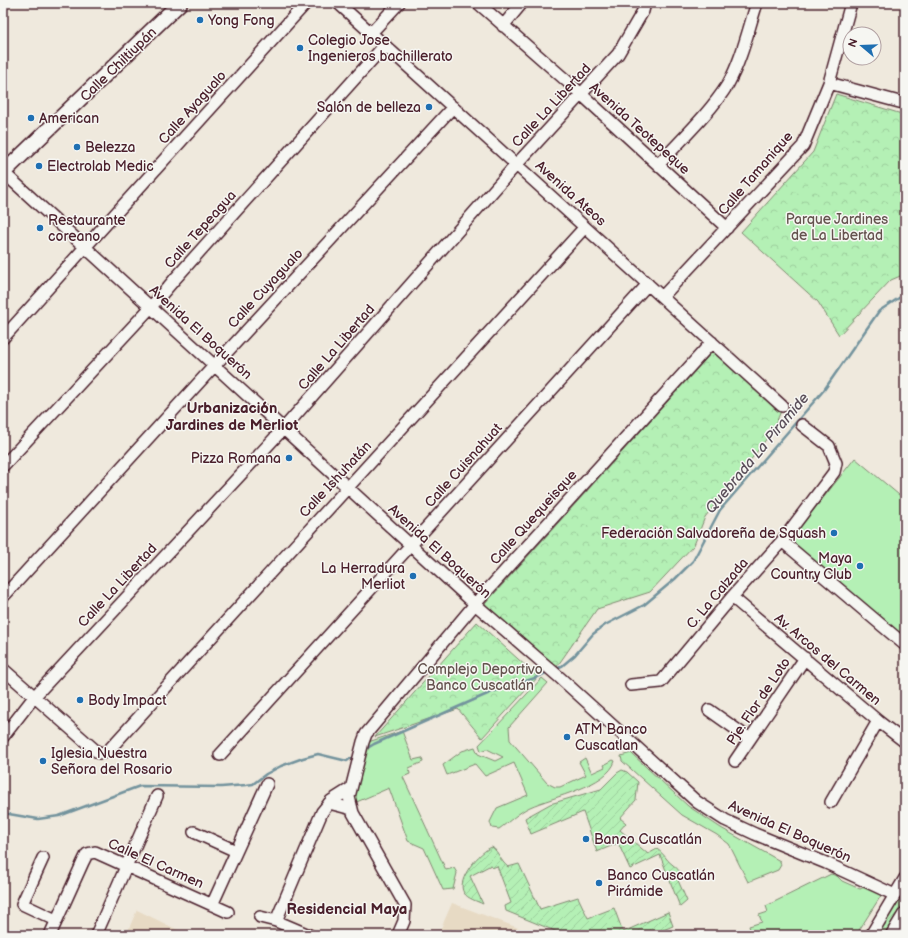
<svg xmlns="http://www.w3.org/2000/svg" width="908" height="938" font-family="'Balsamiq Sans',sans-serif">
  <defs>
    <pattern id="forest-crowns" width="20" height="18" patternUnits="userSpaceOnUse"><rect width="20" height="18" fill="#b4f0b5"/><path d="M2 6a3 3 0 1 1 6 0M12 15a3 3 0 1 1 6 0" fill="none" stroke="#9ccd9c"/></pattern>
    <pattern id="garden-furrows" width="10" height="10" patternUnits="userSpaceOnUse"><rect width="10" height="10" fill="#b4f0b5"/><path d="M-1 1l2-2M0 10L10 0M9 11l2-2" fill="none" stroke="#9ccd9c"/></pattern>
  </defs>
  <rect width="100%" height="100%" fill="#efe9dd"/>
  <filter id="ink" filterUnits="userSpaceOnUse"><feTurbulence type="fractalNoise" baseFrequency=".025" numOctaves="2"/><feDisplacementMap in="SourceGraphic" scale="8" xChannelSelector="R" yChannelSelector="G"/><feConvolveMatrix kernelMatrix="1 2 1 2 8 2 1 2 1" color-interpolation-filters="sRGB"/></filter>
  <g filter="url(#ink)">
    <path fill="#e7dac4" d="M452,903L537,935H438Z
      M137,910L188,935H126Z"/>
    <path fill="#b4f0b5" stroke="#7f8870" d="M855,458L905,500V642L788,542Z
      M542,678L548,683L509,727L510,740L547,783L555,787H560L586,775L579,762L585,758L592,773L605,767L604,765L613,760L615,761C608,786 552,797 530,807C519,812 509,822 499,829L492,828L490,822L497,808L528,795L514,763L485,776L475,764L447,775L443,765L462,751L475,747L478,754L495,761L503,757L487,749L481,751L479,745Z
      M402,731L413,760L422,758L423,762L409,768L410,774L403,777L446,870L454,868L457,873L453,889L443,890L424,848L408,841L389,788L352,804L365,743Z
      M631,753L688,806L721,828L780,861L781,865L778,870L748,882L729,844L717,835L682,815L622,761L621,756Z
      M831,874L837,876L842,881L860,889L864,887L882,894L856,935H752L749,926L762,922L759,915L768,912L766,906Z"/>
    <path fill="url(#forest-crowns)" stroke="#7f8870" d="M836,94L905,115V274L891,280L839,335L818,302L741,232L813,152Z
      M714,350L781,411L773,430L753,457L705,517L694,545L650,592L597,609L556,668L485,604Z
      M477,622L538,677L482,738L458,709L375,737Z"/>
    <path fill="url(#garden-furrows)" stroke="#7f8870" d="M622,770L627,772L638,782L636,800L620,818L626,823L620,830L648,854L657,849C661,852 663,854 666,858C671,865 677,866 682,875L677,878L687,901L680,907L660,855L630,869L618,843L597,852L583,812L531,834L525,818L550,804L601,789L617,773Z
      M492,847C499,852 500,861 508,867L519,864L540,909L578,897L588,918L614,908L623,932L668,912L673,926L651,935H565L506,911L505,906L511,903L497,866L492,868L491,865L470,876L483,904C477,901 468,899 464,893C455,880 480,851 492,847Z
      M905,885V900L884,935H875Z"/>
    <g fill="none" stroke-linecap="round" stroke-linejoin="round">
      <path stroke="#73939d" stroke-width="2.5" d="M554,670L562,666L575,655L593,634L605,625L644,605L675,579L693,561L720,510L824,390L879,311L905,294
        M366,749L374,744L492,692L538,677L548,672
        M3,813L38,819L59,816L140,786L221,787L246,785L253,784L266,774L281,766L303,758L318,754L347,761L351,758"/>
      <defs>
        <path id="minor" d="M338,3L782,406
          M478,3L568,82L727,228
          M503,26L522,3
          M371,33L399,3
          M829,83L903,103L905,102
          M658,165C681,140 710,113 728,84C742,59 748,30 757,3
          M3,172L475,604L558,676L697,802L725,820L755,834L826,863L895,895
          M662,297L803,146L829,83L851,3
          M3,338L306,3
          M3,466L151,307L174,280L385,45
          M782,541L905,645
          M3,597L215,365L453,107
          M732,597L878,721L905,742
          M3,669L95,750L99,753L107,752L585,227
          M631,685L661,682L732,597L782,541L834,472L836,463L829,446L802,425
          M709,710L750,739
          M3,737L34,697L284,428L516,165L618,54L643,11L645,3
          M220,755L648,284
          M735,761L805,658
          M831,802L878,721
          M329,803L352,809
          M194,832L236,851
          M43,858L22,904L56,920
          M212,905L267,784
          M260,917L276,921L309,935
          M276,921L322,812L331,801L350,789
          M50,935L83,862L87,854L95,852L228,912
          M96,935L157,796
          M398,935L404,921L405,905L353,813L349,797L363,742L366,734L475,604L712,342
          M871,935L905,878"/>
        <path id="major" d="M3,173L180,3
          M893,935L905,915"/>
      </defs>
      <use href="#minor" stroke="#4a1f2b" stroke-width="14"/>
      <use href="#major" stroke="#4a1f2b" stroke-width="17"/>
      <use href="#minor" stroke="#f6f6f2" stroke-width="11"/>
      <use href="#major" stroke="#f6f6f2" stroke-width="14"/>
    </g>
  </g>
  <g fill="#1f6fb2" stroke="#f6f6f2" stroke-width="1.5">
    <circle cx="200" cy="20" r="4"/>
    <circle cx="300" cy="48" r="4"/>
    <circle cx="429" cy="107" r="4"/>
    <circle cx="31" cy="118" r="4"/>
    <circle cx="77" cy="147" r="4"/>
    <circle cx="39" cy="166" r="4"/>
    <circle cx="40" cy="228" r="4"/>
    <circle cx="289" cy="458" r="4"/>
    <circle cx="834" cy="533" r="4"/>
    <circle cx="860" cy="566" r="4"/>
    <circle cx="413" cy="576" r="4"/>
    <circle cx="80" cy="700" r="4"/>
    <circle cx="567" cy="737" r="4"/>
    <circle cx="43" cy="761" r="4"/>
    <circle cx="586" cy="839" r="4"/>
    <circle cx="599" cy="883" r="4"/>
  </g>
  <g text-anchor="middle" stroke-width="3" stroke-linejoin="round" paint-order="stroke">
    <g font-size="14" fill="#4a1f2b" stroke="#f6f6f2" text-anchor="start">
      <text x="208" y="25">Yong Fong</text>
      <text x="308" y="45">Colegio Jose<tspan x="308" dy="16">Ingenieros bachillerato</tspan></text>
      <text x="421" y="112" text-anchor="end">Salón de belleza</text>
      <text x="39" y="123">American</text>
      <text x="85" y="152">Belezza</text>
      <text x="47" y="171">Electrolab Medic</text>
      <text x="48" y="225">Restaurante<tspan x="48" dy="16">coreano</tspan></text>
      <text x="281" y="463" text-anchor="end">Pizza Romana</text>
      <text x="826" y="538" text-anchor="end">Federación Salvadoreña de Squash</text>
      <text x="852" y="563" text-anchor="end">Maya<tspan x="852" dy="16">Country Club</tspan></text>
      <text x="405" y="573" text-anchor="end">La Herradura<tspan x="405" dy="16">Merliot</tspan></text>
      <text x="88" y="705">Body Impact</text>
      <text x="575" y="734">ATM Banco<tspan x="575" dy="16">Cuscatlan</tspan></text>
      <text x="51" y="758">Iglesia Nuestra<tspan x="51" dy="16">Señora del Rosario</tspan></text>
      <text x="594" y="844">Banco Cuscatlán</text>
      <text x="607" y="880">Banco Cuscatlán<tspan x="607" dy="16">Pirámide</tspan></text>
    </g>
    <g font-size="14" fill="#4a1f2b" stroke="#f6f6f2">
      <text transform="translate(118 64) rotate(-44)" y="5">Calle Chiltiupán</text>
      <text transform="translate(551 105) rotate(-47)" y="5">Calle La Libertad</text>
      <text transform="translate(192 107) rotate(-48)" y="5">Calle Ayagualo</text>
      <text transform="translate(640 128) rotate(42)" y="5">Avenida Teotepeque</text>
      <text transform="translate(755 173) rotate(-49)" y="5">Calle Tamanique</text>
      <text transform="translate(571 193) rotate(42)" y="5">Avenida Ateos</text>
      <text transform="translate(200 229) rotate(-48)" y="5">Calle Tepeagua</text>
      <text transform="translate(265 288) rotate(-47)" y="5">Calle Cuyagualo</text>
      <text transform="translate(201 332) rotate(42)" y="5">Avenida El Boquerón</text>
      <text transform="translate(336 347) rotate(-49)" y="5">Calle La Libertad</text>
      <text transform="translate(463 465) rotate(-48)" y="5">Calle Cuisnahuat</text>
      <text transform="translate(335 479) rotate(-47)" y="5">Calle Ishuhatán</text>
      <text transform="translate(533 517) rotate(-48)" y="5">Calle Quequeisque</text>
      <text transform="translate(440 551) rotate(42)" y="5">Avenida El Boquerón</text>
      <text transform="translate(117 585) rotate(-47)" y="5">Calle La Libertad</text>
      <text transform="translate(717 593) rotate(-50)" y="5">C. La Calzada</text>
      <text transform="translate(828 659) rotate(40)" y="5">Av. Arcos del Carmen</text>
      <text transform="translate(758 701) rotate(-56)" y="5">Pje. Flor de Loto</text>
      <text transform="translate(790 831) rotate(24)" y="5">Avenida El Boquerón</text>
      <text transform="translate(156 863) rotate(24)" y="5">Calle El Carmen</text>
    </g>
    <g font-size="14" fill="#64534e" stroke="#f6f6f2">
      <text x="837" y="224">Parque Jardines<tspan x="837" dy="16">de La Libertad</tspan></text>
      <text x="480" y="674">Complejo Deportivo<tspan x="480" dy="16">Banco Cuscatlán</tspan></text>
    </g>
    <g font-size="15" font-weight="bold" fill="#4a1f2b" stroke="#f6f6f2">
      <text x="232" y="413">Urbanización<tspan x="232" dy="17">Jardines de Merliot</tspan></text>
      <text x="347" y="914">Residencial Maya</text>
    </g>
    <g font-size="15" font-style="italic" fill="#5b4f5a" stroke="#f6f6f2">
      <text transform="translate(757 453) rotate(-50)" y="5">Quebrada La Piramide</text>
    </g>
  </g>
  <rect width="908" height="938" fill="none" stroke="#f6f6f2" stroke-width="16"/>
  <rect x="8" y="8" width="892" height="922" fill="none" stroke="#4a1f2b" stroke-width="1.5" filter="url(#ink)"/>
  <g transform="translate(862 46) rotate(289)"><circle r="19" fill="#f6f6f2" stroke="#b1a0a2"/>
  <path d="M0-3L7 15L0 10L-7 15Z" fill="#1f6fb2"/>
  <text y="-6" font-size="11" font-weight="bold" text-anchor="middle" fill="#4a1f2b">N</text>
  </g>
</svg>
